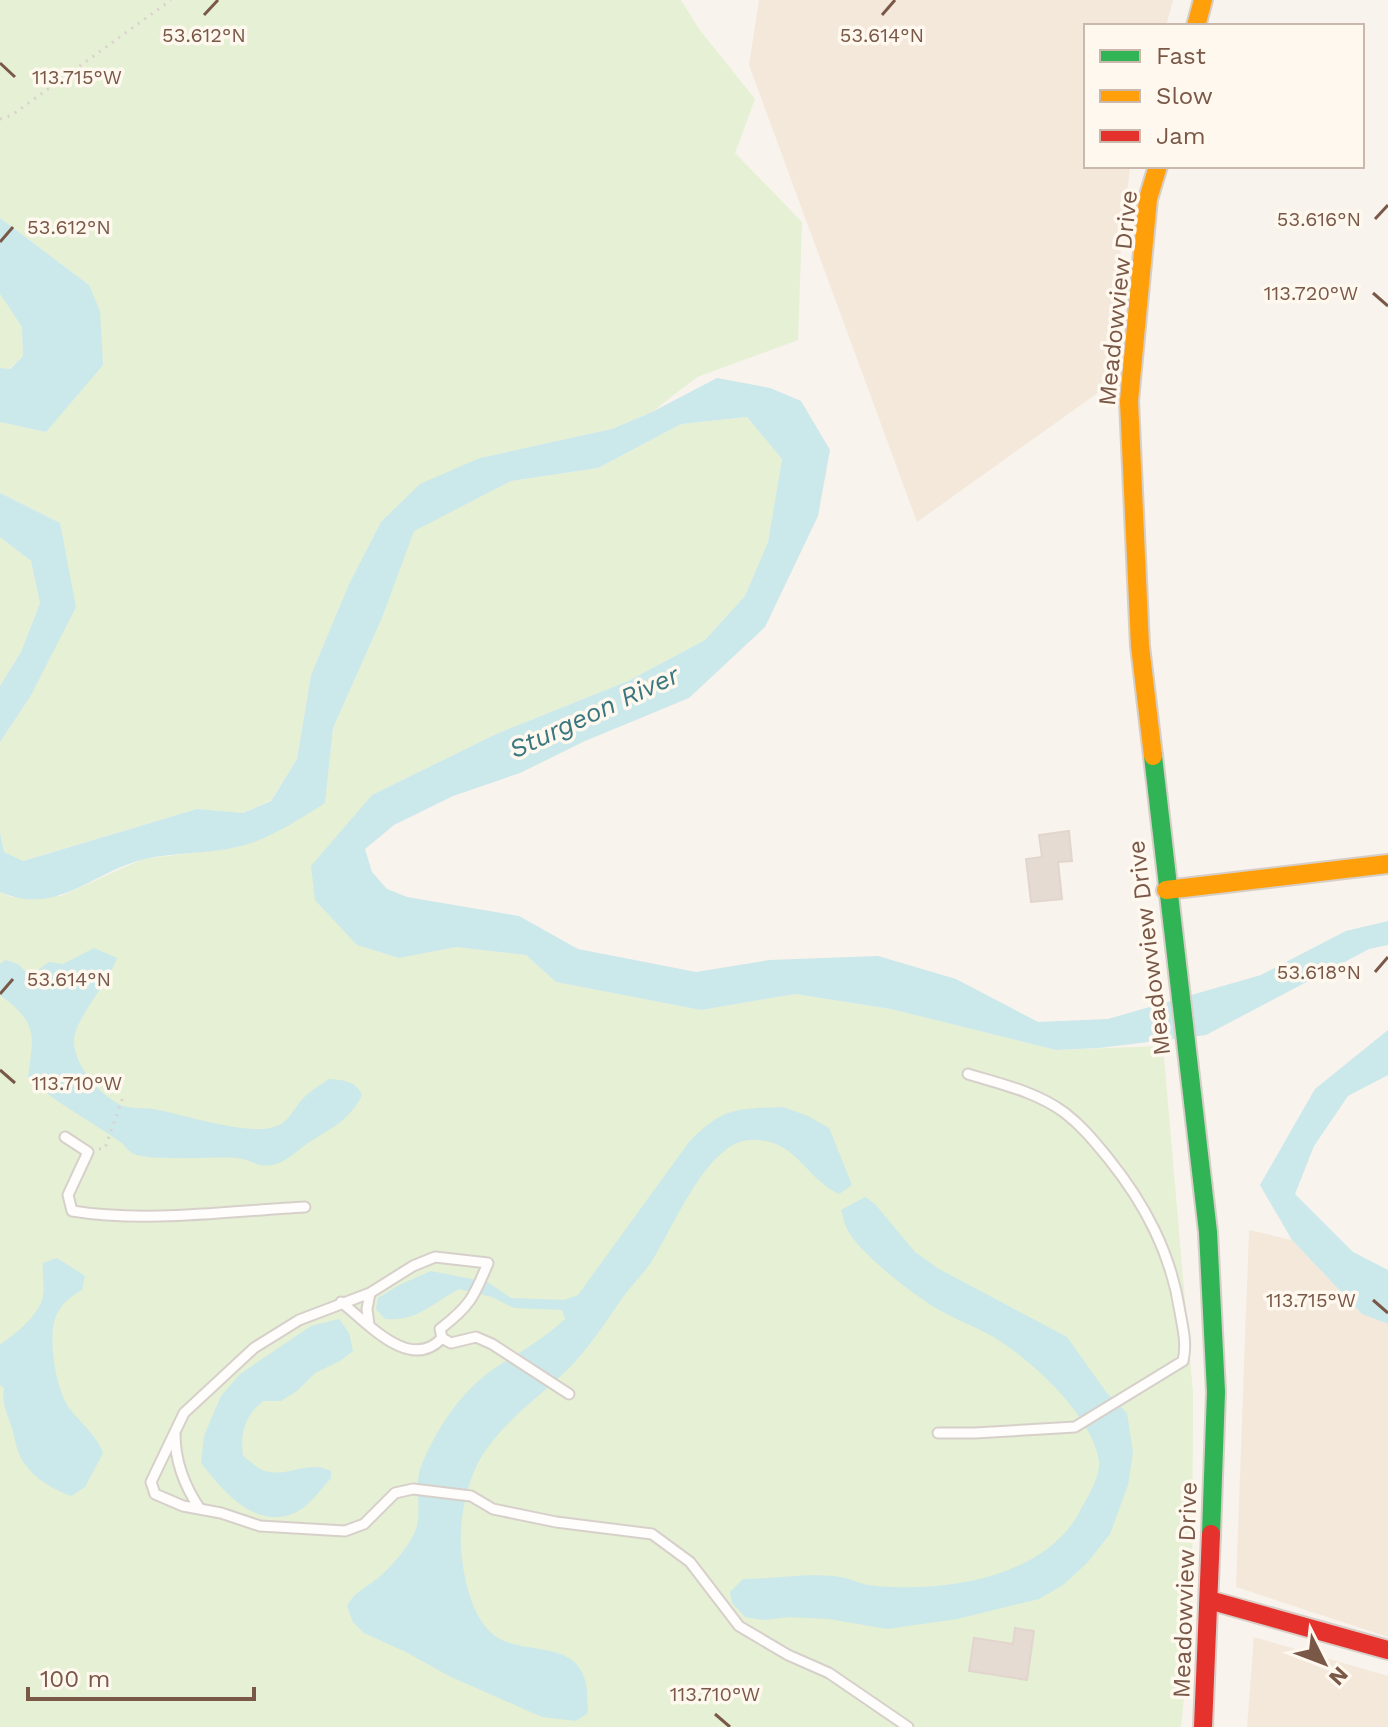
<svg xmlns="http://www.w3.org/2000/svg" width="1388" height="1727" font-family="'Work Sans',sans-serif">
  <rect width="100%" height="100%" fill="#f8f3ec"/>
  <path fill="#f4e8db" d="M759,0H1173L1166,26H1086V166H1130L1106,387L917,522L749,65Z
    M1249,1230L1292,1240L1362,1314L1388,1324V1637L1236,1587Z
    M1254,1637L1388,1676V1727H1247Z"/>
  <path fill="#e5f0d5" d="M0,0H681L699,29L755,99L735,153L802,222L798,340L697,377L652,412L612,429L480,458L381,522L349,584L311,675L297,759L271,800L243,813L197,809L22,861L4,852L0,832V742L30,697L60,523L0,493V422L46,432L89,285L0,218Z
    M0,294L22,327L23,356L9,369L0,368Z
    M747,417L782,459L768,542L745,596L705,640L628,681L494,735L372,795L312,866L357,945L399,958L456,947L526,955L556,982L701,1010L795,994L891,1009L1056,1050L1163,1046L1193,1393L1192,1619L1181,1727H0V892L11,897L61,896L143,859L239,847L325,803L333,728L382,618L413,531L511,481L598,468L681,424Z
    M0,537L31,561L40,603L21,652L0,686Z"/>
  <path fill="#cbe8eb" d="M0,218L89,285L100,311L103,365L46,432L0,422V368L10,369L23,356L22,327L0,294Z
    M717,378L770,388L801,401L830,450L818,516L765,627L689,698L585,741L520,773L453,796L394,825L365,849L372,872L387,889L407,897L519,916L578,949L696,972L770,960L878,956L956,979L1038,1022L1108,1019L1261,975L1346,931L1388,921V945L1369,949L1206,1035L1099,1048L1056,1050L891,1009L795,994L701,1010L556,982L526,955L456,947L399,958L357,945L315,900L311,866L372,795L494,735L628,681L705,640L745,596L768,542L782,459L747,417L681,424L598,468L511,481L414,531L382,618L333,728L325,803C300,819 266,841 237,847C207,854 175,852 145,859C93,871 58,917 0,892V832L4,852L23,861L197,809L243,813L271,801L297,759L311,675L349,584L381,522L420,484L480,458L612,429L652,412Z
    M0,493L60,523L76,607L30,697L0,742V686L21,652L40,603L31,561L0,537Z
    M94,948L117,958C108,983 76,1018 74,1039C73,1064 97,1092 117,1103C129,1110 140,1107 153,1109C183,1114 246,1136 274,1127C288,1123 292,1112 300,1102C308,1092 319,1086 329,1079C343,1080 356,1081 362,1095C350,1120 330,1129 308,1143C296,1151 287,1162 272,1165C258,1168 250,1159 237,1158C215,1156 148,1162 132,1153C127,1150 124,1144 119,1141C88,1119 55,1103 28,1077C34,1034 38,1023 0,995V964L5,960L18,964L30,976L49,962L63,964Z
    M1388,1030V1075L1348,1096L1314,1146L1295,1194L1353,1252L1388,1270V1324L1362,1314L1292,1240L1260,1185L1315,1089Z
    M783,1107L808,1116L829,1128L852,1185L839,1194C804,1178 796,1137 749,1140C706,1143 672,1231 650,1264C642,1275 632,1285 623,1297C605,1323 587,1351 564,1373C536,1399 504,1422 483,1454C467,1479 459,1519 461,1548C463,1576 471,1618 495,1636C521,1655 571,1640 584,1677C588,1687 587,1702 588,1713L576,1721L542,1717L449,1676L406,1652L364,1633L353,1622L347,1606C355,1591 366,1588 378,1578C392,1566 404,1552 413,1536C425,1514 412,1486 422,1464C437,1428 462,1390 495,1368C520,1352 544,1339 565,1319L562,1310L514,1308L492,1297L459,1289C433,1303 416,1322 385,1319L376,1309L378,1298L399,1285L431,1271L487,1282L511,1298L564,1300L578,1295L689,1142C723,1107 736,1109 783,1107Z
    M865,1197L875,1204L915,1252L939,1269L1067,1337L1106,1392L1127,1413L1133,1453L1128,1485L1110,1534L1087,1563L1063,1585L1039,1599L957,1619L887,1629L829,1619L790,1617L763,1620L745,1617L732,1603L730,1592L743,1579C773,1579 803,1573 834,1576C848,1577 861,1585 875,1586C942,1592 1045,1579 1080,1511C1087,1498 1101,1476 1099,1461C1093,1416 1028,1356 990,1335C974,1326 957,1320 941,1311C916,1297 858,1253 846,1227C844,1222 843,1215 841,1210Z
    M57,1258L85,1276L82,1290C71,1296 61,1304 56,1316C47,1337 56,1390 69,1408C81,1424 96,1434 103,1453L85,1487L71,1496C50,1488 26,1474 18,1451C15,1442 14,1434 11,1425C6,1411 2,1404 4,1388L0,1385V1345C15,1334 39,1316 43,1296C45,1286 42,1274 43,1263Z
    M339,1319L349,1333L353,1351L340,1361L315,1373L297,1391L281,1401H263C245,1416 240,1432 243,1456C249,1460 257,1469 265,1471C288,1478 308,1459 331,1471V1478C322,1488 311,1503 300,1510C258,1534 224,1492 201,1463L204,1436L221,1396L240,1374L311,1326Z"/>
  <path fill="#e5dbd3" stroke="#e2d5cd" stroke-width="2" d="M1069,831L1072,861L1058,862L1062,899L1031,902L1026,859L1042,857L1039,835Z
    M1015,1628L1034,1631L1027,1680L969,1671L974,1638L1013,1644Z"/>
  <g fill="none" stroke-linecap="round" stroke-linejoin="round">
    <defs>
      <path id="lane" d="M65,1137L88,1152L68,1195L72,1211C146,1223 230,1211 305,1207
        M341,1302C367,1322 410,1373 442,1338
        M369,1325L367,1309L370,1293
        M569,1394L492,1344L476,1337L451,1343L442,1338L440,1329C470,1306 474,1297 488,1263L435,1257L413,1266L370,1293L299,1320L254,1348L184,1413L151,1482L155,1494L183,1506L221,1513L260,1526L345,1531L364,1524L395,1493L413,1489L471,1496L493,1509L556,1522L652,1534L690,1562L739,1626L788,1655L829,1673L908,1727
        M938,1433H975L1075,1427L1183,1361C1187,1344 1183,1329 1180,1312C1171,1253 1145,1204 1108,1158C1094,1141 1082,1126 1065,1113C1037,1092 1001,1084 968,1074
        M175,1434C175,1461 185,1487 200,1509"/>
      <path id="fast" d="M1153,756L1208,1232L1216,1392L1211,1534"/>
      <path id="slow" d="M1196,26L1203,0
        M1153,756L1140,646L1129,401L1148,199L1158,166
        M1166,890L1388,864"/>
      <path id="jam" d="M1209,1600L1388,1650
        M1203,1727L1211,1534"/>
    </defs>
    <use href="#lane" stroke="#d7d0ca" stroke-width="13"/>
    <use href="#fast" stroke="#d8cec8" stroke-width="22"/>
    <use href="#slow" stroke="#d8cec8" stroke-width="22"/>
    <use href="#jam" stroke="#d8cec8" stroke-width="22"/>
    <path stroke="#dbd2cd" stroke-width="3" stroke-dasharray="2 6" stroke-linecap="butt" d="M0,119L12,115L171,0
      M99,1149L105,1148L123,1097"/>
    <use href="#lane" stroke="#fefdfc" stroke-width="9"/>
    <use href="#fast" stroke="#30b455" stroke-width="18"/>
    <use href="#slow" stroke="#ff9f0a" stroke-width="18"/>
    <use href="#jam" stroke="#e5322d" stroke-width="18"/>
  </g>
  <path fill="none" stroke="#7a5848" stroke-width="3" d="M204,15L218,0M882,15L895,0M0,63L15,77M1375,219L1388,205M0,242L13,227M1373,293L1388,306M1375,972L1388,957M0,994L13,979M0,1070L15,1083M1373,1300L1388,1313M715,1714L730,1727"/>
  <g text-anchor="middle" stroke-width="7" stroke-linejoin="round" paint-order="stroke">
    <g font-size="24" fill="#7a5848" stroke="#fff8ee">
      <text transform="translate(1118 298) rotate(-84)" y="8">Meadowview Drive</text>
      <text transform="translate(1149 948) rotate(-97)" y="8">Meadowview Drive</text>
      <text transform="translate(1185 1590) rotate(-88)" y="8">Meadowview Drive</text>
    </g>
    <g font-size="26" font-style="italic" fill="#3a7781" stroke="#fff8ee">
      <text transform="translate(594 712) rotate(-25)" y="9">Sturgeon River</text>
    </g>
  </g>
  <g font-size="20" text-anchor="middle" fill="#7a5848" stroke="#fff8ee" stroke-width="7" stroke-linejoin="round" paint-order="stroke">
    <text x="204" y="42">53.612°N</text>
    <text x="882" y="42">53.614°N</text>
    <text x="77" y="84">113.715°W</text>
    <text x="1319" y="226">53.616°N</text>
    <text x="69" y="234">53.612°N</text>
    <text x="1311" y="300">113.720°W</text>
    <text x="1319" y="979">53.618°N</text>
    <text x="69" y="986">53.614°N</text>
    <text x="77" y="1090">113.710°W</text>
    <text x="1311" y="1307">113.715°W</text>
    <text x="715" y="1701">113.710°W</text>
  </g>
  <rect x="1084" y="24" width="280" height="144" fill="#fff8ee" stroke="#cab8ac" stroke-width="2"/>
  <rect x="1100" y="50" width="40" height="12" fill="#30b455" stroke="#cab8ac" stroke-width="2"/>
  <text x="1156" y="64" font-size="24" fill="#7a5848">Fast</text>
  <rect x="1100" y="90" width="40" height="12" fill="#ff9f0a" stroke="#cab8ac" stroke-width="2"/>
  <text x="1156" y="104" font-size="24" fill="#7a5848">Slow</text>
  <rect x="1100" y="130" width="40" height="12" fill="#e5322d" stroke="#cab8ac" stroke-width="2"/>
  <text x="1156" y="144" font-size="24" fill="#7a5848">Jam</text>
  <g transform="translate(1324 1663) rotate(132)" stroke="#fff8ee" stroke-width="6" paint-order="stroke">
  <path d="M0-6L14 30L0 20L-14 30Z" fill="#7a5848"/>
  <text y="-12" font-size="22" font-weight="bold" text-anchor="middle" fill="#7a5848">N</text>
  </g>
  <path d="M28 1687v12h226v-12" fill="none" stroke="#7a5848" stroke-width="4"/>
  <text x="40" y="1687" font-size="24" fill="#7a5848" stroke="#fff8ee" stroke-width="6" paint-order="stroke">100 m</text>
</svg>
